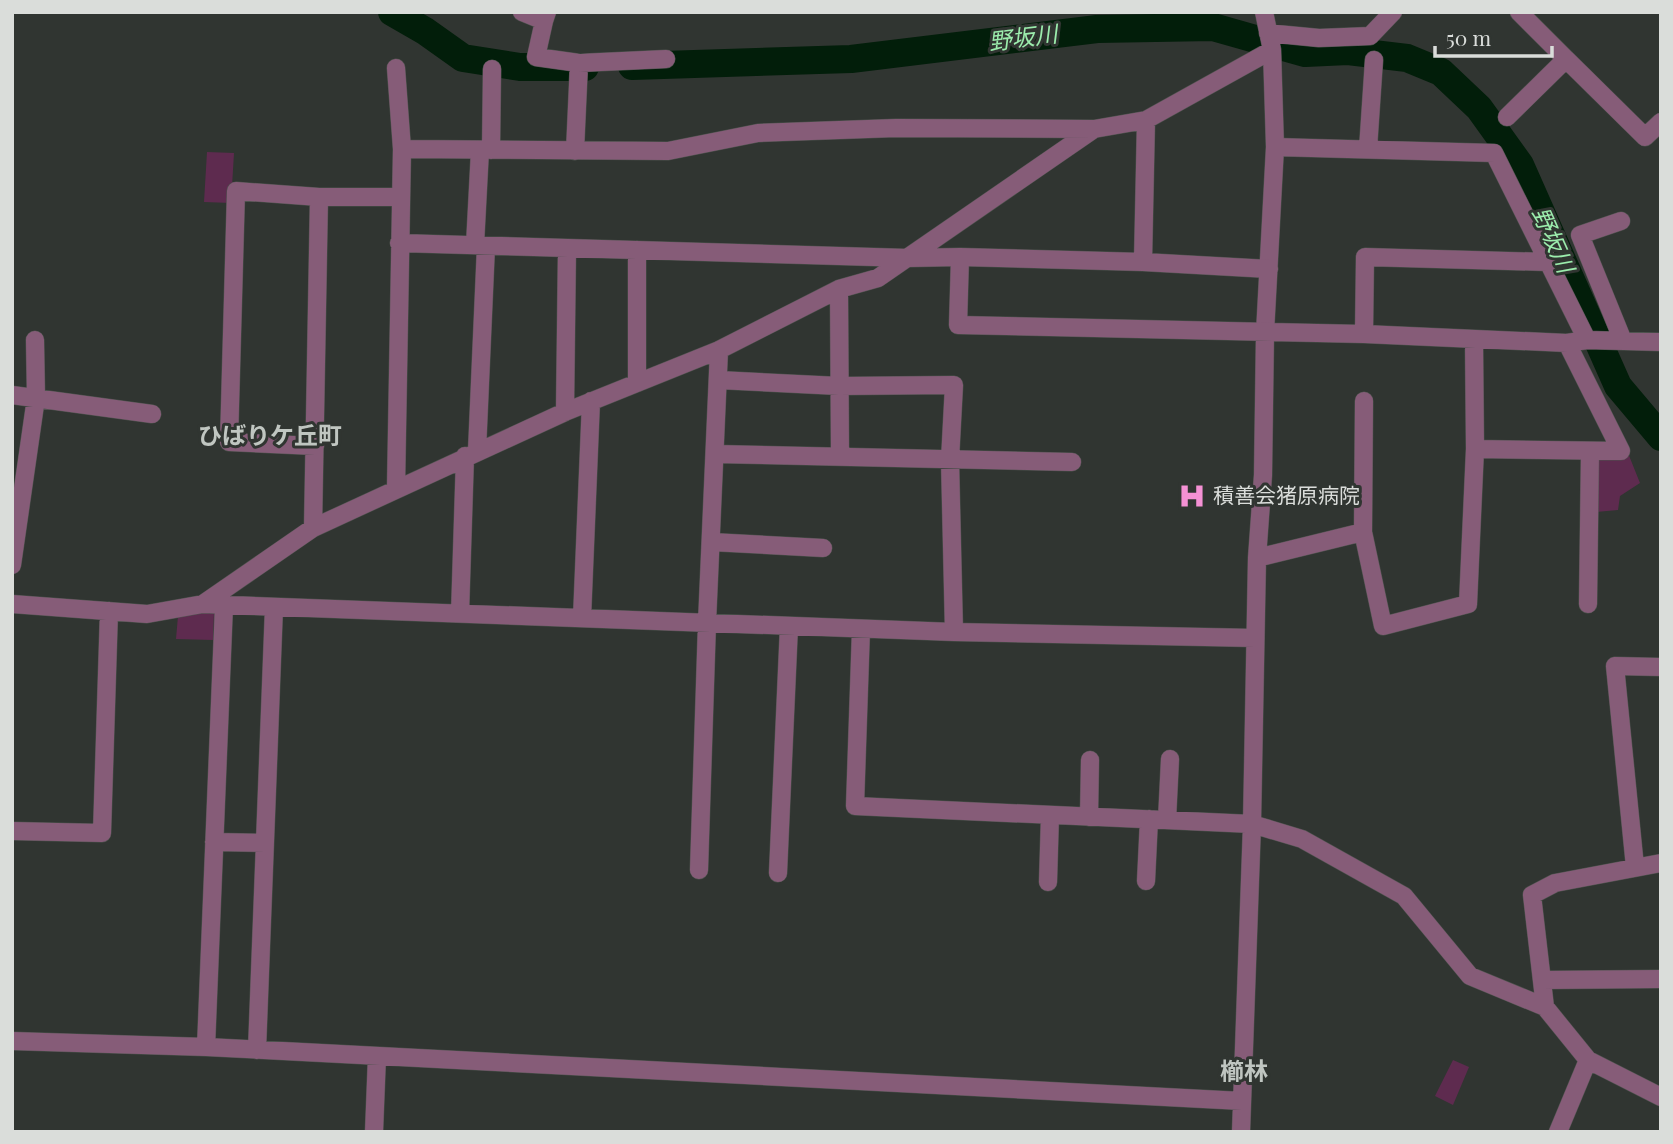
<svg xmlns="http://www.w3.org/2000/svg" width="1673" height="1144" font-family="'Playfair Display','Noto Sans JP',serif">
  <rect width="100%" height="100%" fill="#303531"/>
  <path fill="#5e2b4f" d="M207,152L234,153L231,203L204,202Z
    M1602,453H1628L1640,483L1620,496L1618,510L1596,512V461Z
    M200,608L214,612L213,640L176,639L178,616Z
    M1453,1060L1469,1067L1453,1105L1435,1096Z"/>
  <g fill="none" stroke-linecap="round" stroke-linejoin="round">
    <path stroke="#021e0a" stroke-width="28" d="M392,12L425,31L463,58L520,67H585
      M632,66L851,59L1097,29L1213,27L1305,53L1348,51L1407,58L1441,72L1479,108L1520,165L1618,386L1661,437"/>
    <defs>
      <path id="minor" d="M522,12L544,21L547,12
        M544,21L536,57L579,63L666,59
        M1268,33L1319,38L1370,36L1393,12
        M1566,59L1645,137L1661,122
        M396,68L402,149L396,488
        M1507,117L1566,59L1519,12
        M1146,120L1143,262L1269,269
        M1275,147L1494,153L1587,340
        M402,149L668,151L758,133L896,128L1094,129L1146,120L1272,50
        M1368,149L1374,60
        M491,150L492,69
        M575,151L579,63
        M1621,221L1580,235L1623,341
        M399,243L908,258L960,257L958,325L1364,334L1567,343L1587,340L1661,342
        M475,245L480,150
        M960,257L1143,262
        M839,289L840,457
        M1364,334L1365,257L1547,262
        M718,380L839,386L954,385L950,460L954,632
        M637,383V250
        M12,395L152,414
        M1364,401L1363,532L1383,626L1468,604L1475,449L1474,340
        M565,412L567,248
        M315,446L229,442L236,191L319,197H400
        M1475,449L1621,451L1567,343
        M477,451L486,246
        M715,454L1072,462
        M313,528L319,197
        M711,542L823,548
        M1257,558L1363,532
        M12,565L36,398L35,340
        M12,604L147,614L203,604L954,632L1255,638
        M203,604L313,528L565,412L719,350L839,289L878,278L1094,129
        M1588,604L1590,451
        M460,614L465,456
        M582,618L591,401
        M861,629L855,806L1252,824L1302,839L1404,896L1470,976L1545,1007L1588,1060L1661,1097
        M1089,817L1090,760
        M1167,820L1170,759
        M12,831L102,833L109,611
        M214,842L265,843
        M1635,867L1615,666L1661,667
        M699,870L707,623L719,350
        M778,873L789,626
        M1146,881L1149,819
        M1048,882L1050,815
        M1542,980L1661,979
        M1545,1007L1532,895L1555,883L1661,863
        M12,1041L206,1047L1242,1101
        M206,1047L224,605
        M257,1050L274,607
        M374,1132L377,1056
        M1241,1132L1252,824L1257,558L1263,475L1265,333L1275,147L1272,50L1264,12
        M1558,1132L1588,1060"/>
    </defs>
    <use href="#minor" stroke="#4f534f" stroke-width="19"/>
    <use href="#minor" stroke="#865c78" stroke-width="18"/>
  </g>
  <defs>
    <symbol id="hospital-bare" viewBox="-9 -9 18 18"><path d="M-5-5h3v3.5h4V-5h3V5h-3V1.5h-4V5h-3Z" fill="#f491d4" stroke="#303531" stroke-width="2.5" paint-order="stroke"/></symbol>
  </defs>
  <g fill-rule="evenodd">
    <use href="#hospital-bare" x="1173" y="477" width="38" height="38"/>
  </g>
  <g text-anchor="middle" stroke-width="6" stroke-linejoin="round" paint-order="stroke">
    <g font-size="21" fill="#daddda" stroke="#303531" text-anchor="start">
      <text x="1213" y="503">積善会猪原病院</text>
    </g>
    <g font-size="23" font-style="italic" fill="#9cedad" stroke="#303531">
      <text transform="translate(1023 38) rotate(-7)" y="8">野坂川</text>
      <text transform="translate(1553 240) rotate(66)" y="8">野坂川</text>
    </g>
    <g font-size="24" font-weight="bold" fill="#c0c6c1" stroke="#303531">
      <text x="270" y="444">ひばりケ丘町</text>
      <text x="1244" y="1080">櫛林</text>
    </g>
  </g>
  <rect width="1673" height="1144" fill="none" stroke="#daddda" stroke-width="28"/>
  <path d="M1435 46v10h117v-10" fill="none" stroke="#daddda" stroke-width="3.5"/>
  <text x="1446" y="46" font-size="21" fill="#daddda" stroke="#303531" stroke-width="5" paint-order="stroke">50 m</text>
</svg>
